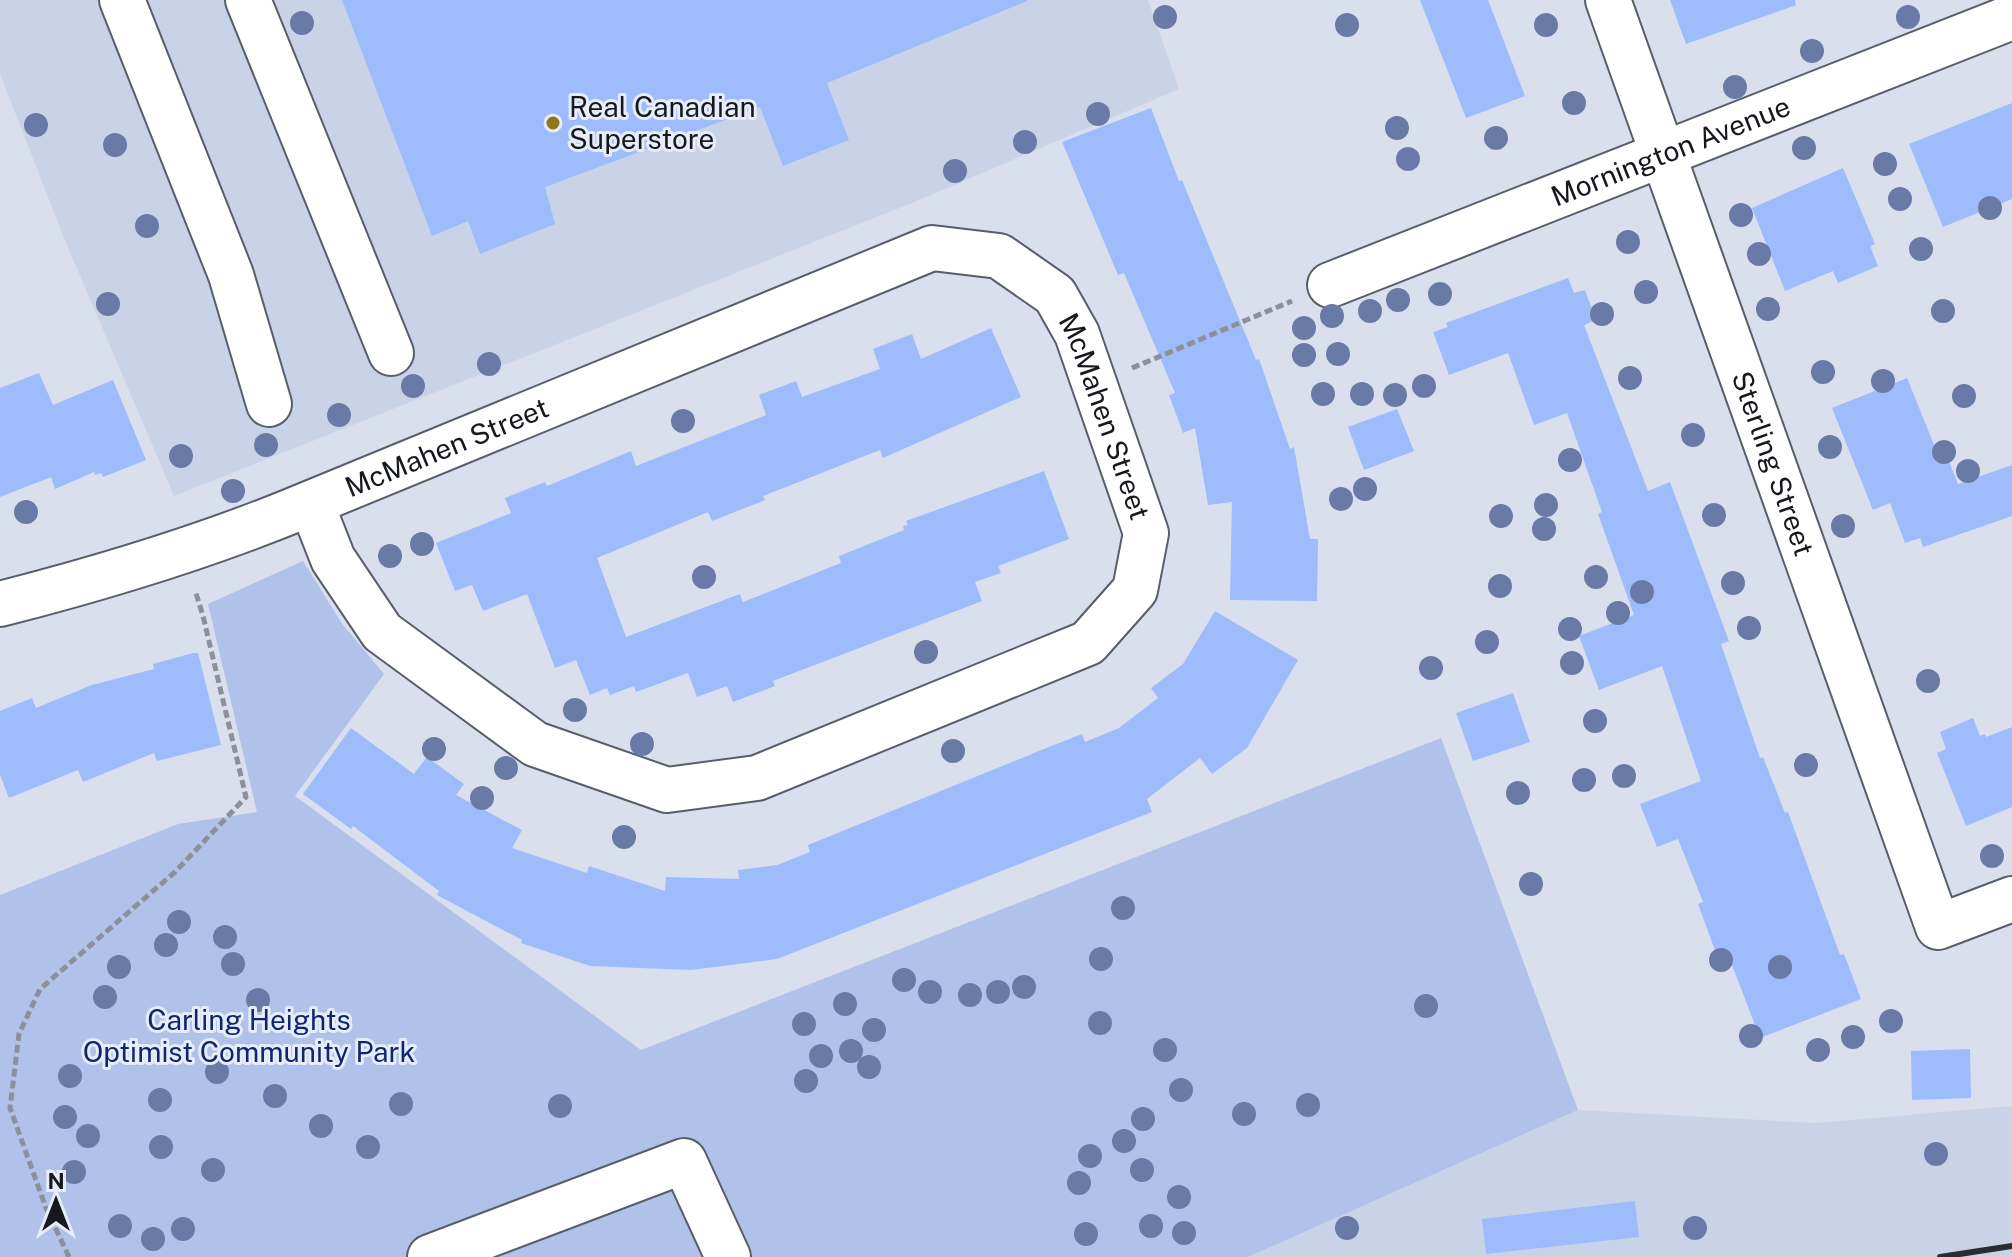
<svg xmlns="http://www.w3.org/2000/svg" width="2012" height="1257" font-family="'Public Sans',sans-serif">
  <rect width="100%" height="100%" fill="#d9dfed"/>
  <path fill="#c9d3e7" d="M0,0H1148L1179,89L912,203L174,496L64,238L0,74Z
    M2012,1106V1257H1248L1578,1110L1816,1123Z"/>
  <path fill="#b0c2e9" d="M303,561L343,625L384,674L295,796L641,1050L1441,738L1578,1110L1248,1257H0V895L178,824L257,812L208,604Z"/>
  <path fill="#9ebcfb" d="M342,0H1027V1L827,83L849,140L783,166L760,107L545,187L555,224L480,254L468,221L432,236Z
    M1420,0H1488L1525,96L1466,118Z
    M1670,0H1795L1796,5L1686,44Z
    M2012,103V199L1943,227L1909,144Z
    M1151,108L1179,181L1182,180L1256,360L1259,359L1290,449L1294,447L1310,539H1318L1317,601L1230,600L1232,502L1208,505L1195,428L1183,433L1169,395L1175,393L1124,273L1118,275L1062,142Z
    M1843,168L1875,244L1870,246L1878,266L1838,283L1833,271L1785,291L1752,208Z
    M1568,278L1574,293L1585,290L1596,320L1584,325L1648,491L1670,482L1729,641L1721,644L1760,758L1763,757L1785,813L1788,812L1840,955L1844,954L1861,999L1760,1038L1730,960L1720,964L1698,904L1703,902L1678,839L1657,847L1640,804L1701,781L1662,666L1599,690L1579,636L1634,615L1598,514L1602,512L1567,413L1534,425L1508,353L1449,375L1433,332L1448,327L1446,323Z
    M991,328L1021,397L883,458L880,450L763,496L765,500L712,521L708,512L597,558L626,637L740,594L743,602L841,563L839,556L904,530L903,526L908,525L906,521L1044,471L1069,539L998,566L1001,573L975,582L982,601L773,681L775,686L733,702L727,686L697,697L688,673L636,692L634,686L610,695L607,688L590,695L576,660L555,668L527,594L483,611L472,585L455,591L436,543L511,513L505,498L545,482L547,486L631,451L636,466L766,415L759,395L796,381L802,397L880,369L873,349L912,334L921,359Z
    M39,373L53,405L113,380L146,460L103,477L101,473L95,475L94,472L55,489L51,477L0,497V388Z
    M1907,378L1939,457L1946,454L1958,484L2012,465V516L1923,547L1920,538L1905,543L1890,503L1873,510L1832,408Z
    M1397,409L1414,451L1364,470L1348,427Z
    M1215,611L1298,660L1247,748L1212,774L1200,758L1147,799L1152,812L777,959L691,970L590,966L521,943L522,940L437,895L439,891L353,826L351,829L303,794L351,728L414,774L427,757L464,784L456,795L522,830L512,848L587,873L589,866L665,891L666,877L739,879L738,870L777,865L810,852L808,845L1044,749L1082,734L1085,742L1119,728L1158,698L1151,688L1183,664Z
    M193,653H198L221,745L157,761L154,753L83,782L78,770L9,798L0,775V711L32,698L36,708L92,685L154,669L153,664Z
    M1513,693L1530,742L1473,761L1456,713Z
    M1973,718L1980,736L1985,734L1986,737L2012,727V807L1966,826L1937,753L1946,749L1940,732Z
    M1970,1049L1971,1098L1912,1100L1911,1051Z
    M1635,1201L1639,1237L1486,1254L1482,1219Z"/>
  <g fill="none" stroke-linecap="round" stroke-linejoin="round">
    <defs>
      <g id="minor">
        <path d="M122,0L231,275L269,404"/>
        <path d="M248,0L391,353"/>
        <path id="s1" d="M1608,0L1938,927L2012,899"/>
        <path id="s2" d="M1330,285L2012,17"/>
        <path id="s3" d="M0,604C106,577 211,545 311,503L932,248L999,256L1055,295L1077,334L1146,533L1135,590L1088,643L757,778L667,790L535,744L382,632L333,559L311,503"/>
        <path d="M430,1257L684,1161L728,1257"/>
      </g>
    </defs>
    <use href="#minor" stroke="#585e69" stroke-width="48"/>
    <path stroke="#8b909a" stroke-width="5" stroke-dasharray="8 4" stroke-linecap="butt" d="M1132,368L1292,301
      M69,1257L46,1208L10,1108L19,1034L40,989L175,872L246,797L203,616L195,590"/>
    <use href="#minor" stroke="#fff" stroke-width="44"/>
    <path stroke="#292c31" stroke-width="6" d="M1940,1257L2012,1246"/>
  </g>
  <g fill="#6a7aa7">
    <circle cx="1165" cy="17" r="12"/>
    <circle cx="1908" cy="17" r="12"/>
    <circle cx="302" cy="23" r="12"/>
    <circle cx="1347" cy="25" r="12"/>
    <circle cx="1546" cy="25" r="12"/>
    <circle cx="1812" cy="51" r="12"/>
    <circle cx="1735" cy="87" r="12"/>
    <circle cx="1574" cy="103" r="12"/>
    <circle cx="1098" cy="114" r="12"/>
    <circle cx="36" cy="125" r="12"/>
    <circle cx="1397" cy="128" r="12"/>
    <circle cx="1496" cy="138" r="12"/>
    <circle cx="1025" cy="142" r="12"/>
    <circle cx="115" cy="145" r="12"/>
    <circle cx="1804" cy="148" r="12"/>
    <circle cx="1408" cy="159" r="12"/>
    <circle cx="1885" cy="164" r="12"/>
    <circle cx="955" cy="171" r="12"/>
    <circle cx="1900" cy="199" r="12"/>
    <circle cx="1990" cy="208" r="12"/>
    <circle cx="1741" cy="215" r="12"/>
    <circle cx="147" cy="226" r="12"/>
    <circle cx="1628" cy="242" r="12"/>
    <circle cx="1921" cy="249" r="12"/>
    <circle cx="1759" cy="254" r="12"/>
    <circle cx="1646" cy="292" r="12"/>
    <circle cx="1440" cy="294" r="12"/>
    <circle cx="1398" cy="300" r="12"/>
    <circle cx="108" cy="304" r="12"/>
    <circle cx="1768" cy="309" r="12"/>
    <circle cx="1370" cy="311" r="12"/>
    <circle cx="1943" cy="311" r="12"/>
    <circle cx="1602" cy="314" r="12"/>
    <circle cx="1332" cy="316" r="12"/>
    <circle cx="1304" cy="328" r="12"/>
    <circle cx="1338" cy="354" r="12"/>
    <circle cx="1304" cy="355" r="12"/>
    <circle cx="489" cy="364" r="12"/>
    <circle cx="1823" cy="372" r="12"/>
    <circle cx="1630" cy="378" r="12"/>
    <circle cx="1883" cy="381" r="12"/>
    <circle cx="413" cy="386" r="12"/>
    <circle cx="1424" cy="386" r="12"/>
    <circle cx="1323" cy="394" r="12"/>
    <circle cx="1362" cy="394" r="12"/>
    <circle cx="1395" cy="395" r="12"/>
    <circle cx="1964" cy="396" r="12"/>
    <circle cx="339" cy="415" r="12"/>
    <circle cx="683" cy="421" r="12"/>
    <circle cx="1693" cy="435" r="12"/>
    <circle cx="266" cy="445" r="12"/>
    <circle cx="1830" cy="447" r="12"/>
    <circle cx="1944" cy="452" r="12"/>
    <circle cx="181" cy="456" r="12"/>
    <circle cx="1570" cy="460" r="12"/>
    <circle cx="1968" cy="471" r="12"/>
    <circle cx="1365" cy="489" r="12"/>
    <circle cx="233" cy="491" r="12"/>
    <circle cx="1341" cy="499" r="12"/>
    <circle cx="1546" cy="505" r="12"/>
    <circle cx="26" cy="512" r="12"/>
    <circle cx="1714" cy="515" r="12"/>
    <circle cx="1501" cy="516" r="12"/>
    <circle cx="1843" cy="526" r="12"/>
    <circle cx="1544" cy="529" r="12"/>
    <circle cx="422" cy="544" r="12"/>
    <circle cx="390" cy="556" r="12"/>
    <circle cx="704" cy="577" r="12"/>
    <circle cx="1596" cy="577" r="12"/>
    <circle cx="1733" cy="583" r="12"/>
    <circle cx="1500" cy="586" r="12"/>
    <circle cx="1642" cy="592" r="12"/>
    <circle cx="1618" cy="613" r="12"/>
    <circle cx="1749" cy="628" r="12"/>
    <circle cx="1570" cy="629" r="12"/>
    <circle cx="1487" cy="642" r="12"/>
    <circle cx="926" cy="652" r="12"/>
    <circle cx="1572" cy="663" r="12"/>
    <circle cx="1431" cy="668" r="12"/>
    <circle cx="1928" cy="681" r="12"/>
    <circle cx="575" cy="710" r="12"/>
    <circle cx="1595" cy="721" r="12"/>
    <circle cx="642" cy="744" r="12"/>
    <circle cx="434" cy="749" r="12"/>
    <circle cx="953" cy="751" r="12"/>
    <circle cx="1806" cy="765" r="12"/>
    <circle cx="506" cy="768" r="12"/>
    <circle cx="1624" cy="776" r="12"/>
    <circle cx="1584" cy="780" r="12"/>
    <circle cx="1518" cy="793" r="12"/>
    <circle cx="482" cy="798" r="12"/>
    <circle cx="624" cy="837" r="12"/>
    <circle cx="1992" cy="856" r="12"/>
    <circle cx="1531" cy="884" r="12"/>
    <circle cx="1123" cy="908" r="12"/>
    <circle cx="179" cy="922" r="12"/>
    <circle cx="225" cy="937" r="12"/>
    <circle cx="166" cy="945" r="12"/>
    <circle cx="1101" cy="959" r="12"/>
    <circle cx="1721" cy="960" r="12"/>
    <circle cx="233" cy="964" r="12"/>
    <circle cx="119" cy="967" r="12"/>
    <circle cx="1780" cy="967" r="12"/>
    <circle cx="904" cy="980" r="12"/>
    <circle cx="1024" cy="987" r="12"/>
    <circle cx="930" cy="992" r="12"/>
    <circle cx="998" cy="992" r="12"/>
    <circle cx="970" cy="995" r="12"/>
    <circle cx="105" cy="997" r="12"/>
    <circle cx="258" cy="1000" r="12"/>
    <circle cx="845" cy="1004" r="12"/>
    <circle cx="1426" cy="1006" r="12"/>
    <circle cx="1891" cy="1021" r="12"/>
    <circle cx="1100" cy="1023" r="12"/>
    <circle cx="804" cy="1024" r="12"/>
    <circle cx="874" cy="1030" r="12"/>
    <circle cx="1751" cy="1036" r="12"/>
    <circle cx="1853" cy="1037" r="12"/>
    <circle cx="1165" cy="1050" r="12"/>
    <circle cx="1818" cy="1050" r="12"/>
    <circle cx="851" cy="1051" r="12"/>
    <circle cx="821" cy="1056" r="12"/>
    <circle cx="869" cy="1067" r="12"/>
    <circle cx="217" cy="1072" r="12"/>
    <circle cx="70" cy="1076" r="12"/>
    <circle cx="806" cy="1081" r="12"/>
    <circle cx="1181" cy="1090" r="12"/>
    <circle cx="275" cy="1096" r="12"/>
    <circle cx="160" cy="1100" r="12"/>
    <circle cx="401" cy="1104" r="12"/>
    <circle cx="1308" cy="1105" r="12"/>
    <circle cx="560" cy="1106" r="12"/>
    <circle cx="1244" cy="1114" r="12"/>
    <circle cx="65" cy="1117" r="12"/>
    <circle cx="1143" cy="1119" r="12"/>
    <circle cx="321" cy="1126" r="12"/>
    <circle cx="88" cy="1136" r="12"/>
    <circle cx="1124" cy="1141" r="12"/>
    <circle cx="161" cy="1147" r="12"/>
    <circle cx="368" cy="1147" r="12"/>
    <circle cx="1936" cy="1154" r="12"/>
    <circle cx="1090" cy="1156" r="12"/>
    <circle cx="213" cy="1170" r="12"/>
    <circle cx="1142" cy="1170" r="12"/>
    <circle cx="74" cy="1172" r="12"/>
    <circle cx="1079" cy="1183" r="12"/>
    <circle cx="1179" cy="1197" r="12"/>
    <circle cx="120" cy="1226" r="12"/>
    <circle cx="1151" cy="1226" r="12"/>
    <circle cx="1347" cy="1228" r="12"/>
    <circle cx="1695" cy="1228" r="12"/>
    <circle cx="183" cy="1229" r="12"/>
    <circle cx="1184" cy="1233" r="12"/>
    <circle cx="1086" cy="1234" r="12"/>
    <circle cx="153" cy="1239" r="12"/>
  </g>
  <circle fill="#8d761b" stroke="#e6ecfa" stroke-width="3" cx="553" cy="123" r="8"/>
  <g text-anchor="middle" stroke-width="6" stroke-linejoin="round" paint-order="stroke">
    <g font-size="28" fill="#15181c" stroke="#e6ecfa" text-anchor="start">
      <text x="569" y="117">Real Canadian<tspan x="569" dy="32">Superstore</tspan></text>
    </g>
    <g font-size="28" fill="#15181c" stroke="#e6ecfa">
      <text dy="10" stroke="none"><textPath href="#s2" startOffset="366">Mornington Avenue</textPath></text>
      <text dy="10" stroke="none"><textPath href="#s3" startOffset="1266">McMahen Street</textPath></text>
      <text dy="10" stroke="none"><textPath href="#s3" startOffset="474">McMahen Street</textPath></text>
      <text dy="10" stroke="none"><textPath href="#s1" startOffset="492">Sterling Street</textPath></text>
    </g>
    <g font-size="28" fill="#0f276e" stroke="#e6ecfa">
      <text x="249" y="1030">Carling Heights<tspan x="249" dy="32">Optimist Community Park</tspan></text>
    </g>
  </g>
  <g transform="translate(56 1201)" stroke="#e6ecfa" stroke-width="6" paint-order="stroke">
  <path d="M0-6L14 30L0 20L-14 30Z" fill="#15181c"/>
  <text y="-12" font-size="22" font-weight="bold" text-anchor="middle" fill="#15181c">N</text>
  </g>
</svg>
